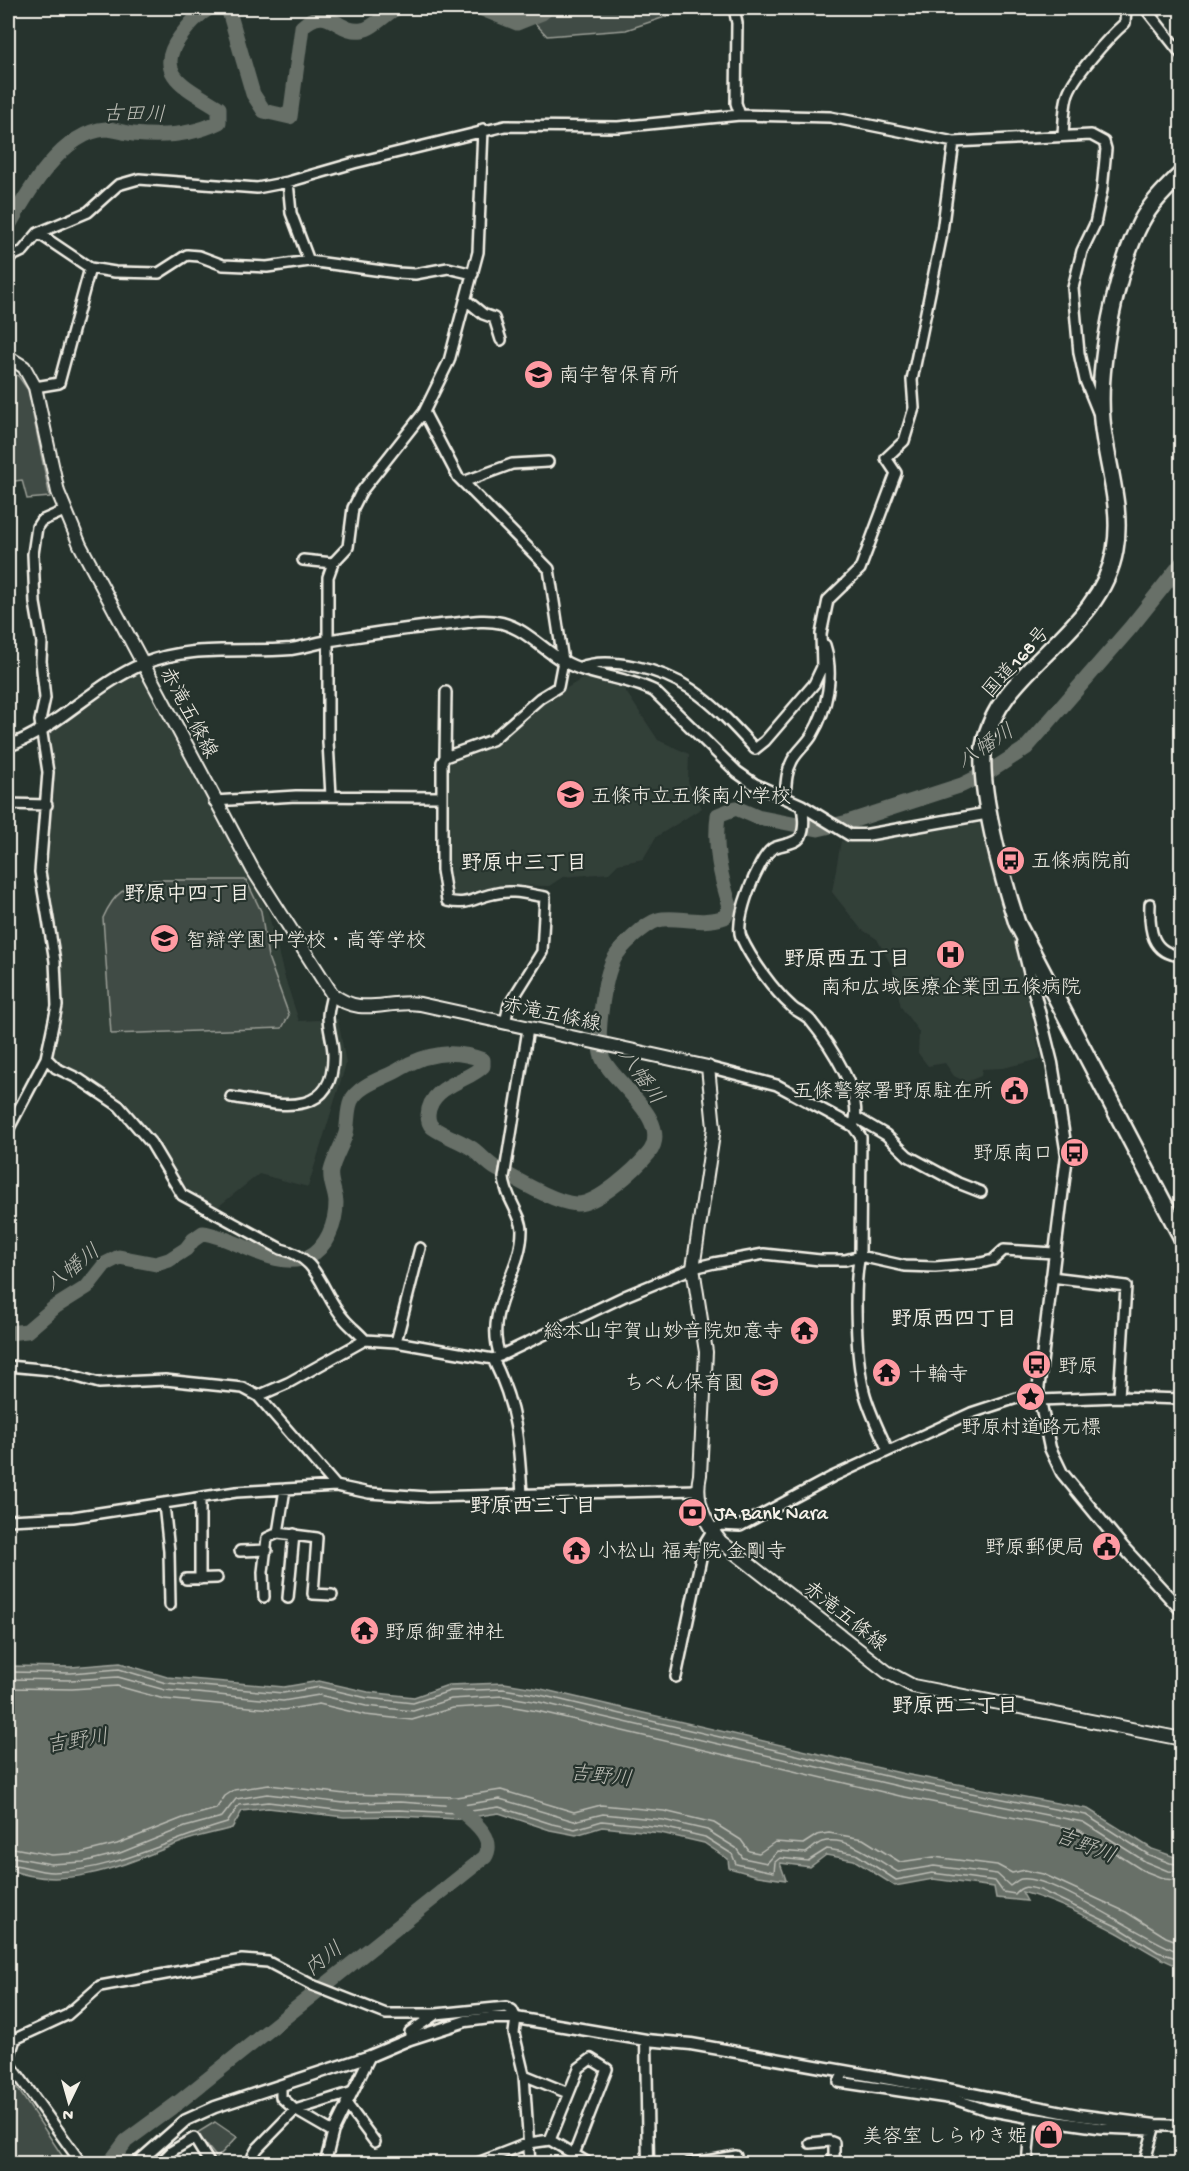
<svg xmlns="http://www.w3.org/2000/svg" width="1189" height="2171" font-family="'Gochi Hand','Klee One',sans-serif">
  <rect width="100%" height="100%" fill="#26332d"/>
  <filter id="ink" filterUnits="userSpaceOnUse"><feTurbulence type="fractalNoise" baseFrequency=".0167" numOctaves="2"/><feDisplacementMap in="SourceGraphic" scale="12" xChannelSelector="R" yChannelSelector="G"/><feConvolveMatrix kernelMatrix="1 2 1 2 8 2 1 2 1" color-interpolation-filters="sRGB"/></filter>
  <g filter="url(#ink)">
    <path fill="#333f39" d="M139,672L268,912L284,975L299,1021L338,1019L346,1064L308,1187L259,1174L214,1210L184,1194L120,1103L110,1094L51,1060L60,1004L44,879L50,808L46,733Z
      M585,677L621,684L658,740L689,754L688,782L702,808L656,837L643,859L618,864L609,873L563,877L549,886L503,885L459,899L451,894L447,887L446,766L452,759L489,746L539,705Z
      M980,823L1004,918L1015,942L1041,1059L1003,1068L982,1069L981,1076L966,1082L954,1076L945,1063L928,1066L918,1053L919,1032L901,1007L892,967L877,939L861,929L832,892L841,841L861,843Z"/>
    <path fill="#414b45" stroke="#9a9e96" stroke-width="1.5" d="M521,8H692L626,30L547,36Z
      M8,368L19,377L28,390L50,497L27,499L22,480L8,482Z
      M151,880H246L261,911L268,957L289,1015L282,1028L111,1034L103,918C115,891 124,888 151,880Z
      M8,2073V2074L67,2163H8Z
      M215,2122L237,2137L217,2158L197,2133Z"/>
    <path fill="#676f68" stroke="#9fa39b" stroke-width="1.5" d="M120,1663L167,1677L284,1687L319,1681L368,1692L414,1697L448,1685L504,1683L541,1689L905,1774L1088,1809L1152,1849L1181,1859V1967C1157,1959 1138,1944 1116,1932C1087,1917 1054,1900 1022,1892L1027,1901L996,1898L994,1887L933,1879L895,1886L854,1860L826,1855L810,1867L780,1863L786,1880L758,1876L729,1868L728,1859L704,1843L661,1833L602,1827L576,1835L550,1830L499,1813L458,1819L399,1816L344,1817L268,1808L242,1811L232,1828C218,1832 202,1835 187,1840C131,1861 68,1894 8,1869V1666L71,1667Z"/>
    <g fill="none" stroke-linecap="round" stroke-linejoin="round">
      <path stroke="#bcbdb5" stroke-width="1.5" d="M8,1672L71,1673L119,1669L166,1683L283,1693L320,1687L367,1698L413,1703L450,1691L503,1689L540,1695L903,1780L1086,1815L1149,1855L1170,1863L1182,1865
        M8,1679L71,1680L118,1677L165,1690L283,1701L319,1695L366,1706L413,1711L451,1699L503,1696L539,1702L902,1787L1083,1822L1146,1862L1168,1871L1182,1872
        M8,1688L72,1689L117,1686L164,1699L283,1710L319,1704L365,1715L412,1720L453,1708L503,1705L537,1711L900,1796L1079,1830L1142,1870L1165,1879L1182,1881
        M8,1847L52,1855L81,1853L117,1844L183,1818L216,1809L225,1796L234,1790L269,1785L345,1794L456,1797L501,1790L574,1812L601,1805L664,1811L714,1823L741,1840L749,1851L759,1853L775,1842L803,1844L817,1835L829,1833L863,1839L900,1862L934,1857L997,1865L1012,1873L1025,1870L1043,1874L1126,1912L1166,1937L1182,1943
        M8,1856L51,1864L83,1862L120,1853L185,1827L222,1817L236,1799L267,1794L344,1803L400,1802L457,1806L500,1799L574,1821L603,1814L663,1820L707,1830L736,1848L743,1858L767,1863L778,1851L806,1853C811,1850 816,1844 822,1842C848,1835 877,1860 898,1872L934,1866L997,1874L1010,1886C1013,1884 1017,1880 1021,1879C1051,1873 1148,1943 1182,1953
        M8,1864C22,1865 38,1872 53,1872C114,1871 170,1839 227,1823L239,1805L268,1802L344,1811L399,1810L457,1813L499,1807L552,1824L575,1829L602,1821L662,1827L705,1837L732,1854L736,1864L774,1872L775,1862L780,1858L808,1861L827,1849L856,1854L896,1880L932,1873L995,1881L1003,1892L1015,1894C1023,1884 1029,1887 1040,1890L1118,1927L1158,1952L1182,1960"/>
      <path stroke="#676f68" stroke-width="15" d="M228,8L253,94L264,111L290,117L302,27C328,2 337,34 362,30C374,28 386,13 397,8
        M480,8L517,23L542,13L548,8
        M8,227C27,193 62,132 106,129C114,129 125,133 133,134C162,137 193,135 219,122V108C190,89 151,75 180,37C189,25 197,15 210,8
        M8,1333L27,1331L55,1307L87,1287L105,1264L119,1257L156,1264L169,1260L186,1249L193,1240L203,1233C236,1237 276,1271 308,1257C327,1248 336,1223 336,1203C336,1193 329,1181 331,1171C334,1158 342,1146 346,1133C348,1123 347,1110 351,1101C359,1084 386,1078 400,1069C426,1053 455,1049 483,1060V1066C468,1082 430,1085 428,1115C428,1119 429,1124 432,1127C444,1136 460,1140 473,1149C481,1155 488,1164 497,1169C516,1179 555,1203 576,1204C597,1205 636,1169 649,1153C674,1120 612,1083 602,1057C595,1038 604,977 614,959C620,947 645,924 658,920C676,915 699,926 725,917L730,906C720,875 714,847 718,815L736,808L757,817L818,829L848,822L962,785L992,770L1026,748L1131,627L1182,563
        M109,2164L126,2141L179,2102L485,1857C498,1836 467,1817 453,1804"/>
      <defs>
        <path id="minor" d="M734,8L737,23L736,103L740,115
          M1145,8L1182,55
          M1063,135C1064,122 1064,109 1067,97C1071,78 1110,36 1125,23L1126,8
          M288,182L291,213L309,261
          M38,233L90,268L115,272L159,273L187,255L199,256L223,265L267,267L309,261L397,273L415,274L448,268L473,274
          M8,258L23,251L38,233L88,212L118,185L139,179L257,188L288,182L354,163L505,126L618,127L740,115L830,117L954,142L1091,135L1104,142L1106,149L1102,190L1095,224L1082,251L1073,288L1079,353L1085,380L1098,412
          M466,300L483,314L494,318L501,340
          M35,387L59,383L90,268
          M424,412L458,477L549,569L563,661L558,687L540,698L492,740L445,757L442,762V870L447,901C468,906 473,898 493,894C510,889 527,894 545,897L542,952L509,1005L505,1023
          M463,482L512,464L548,462
          M303,560L333,563
          M578,668C609,655 663,670 691,689C715,705 736,728 755,749L765,741L814,684L822,667L821,634L828,600L860,569L896,473L886,458L904,441L914,408L912,380L941,239L954,142
          M445,757L446,692
          M331,796L328,742V577L333,563L348,547L353,508L361,492L424,412L449,361L478,252L483,129
          M785,798C786,785 786,772 792,761C797,751 807,744 812,735C828,708 834,674 825,645
          M214,801L296,796L440,797
          M8,804L47,805
          M801,805C804,813 805,828 801,836C796,845 779,844 772,849C758,859 734,920 741,937C751,959 773,990 792,1007C797,1012 805,1014 810,1020C828,1042 866,1097 853,1126
          M1150,904C1149,929 1151,954 1182,956
          M46,1058L56,1068L79,1079L119,1106L151,1143L182,1195L281,1249C321,1258 321,1294 345,1320C351,1327 358,1332 365,1340
          M708,1067L777,1085L853,1126L861,1137L860,1256C853,1285 856,1360 864,1391C869,1411 880,1432 888,1451
          M231,1097C274,1104 335,1122 333,1054C333,1042 328,1029 328,1017C328,1009 331,1001 332,994
          M857,1118L886,1135L908,1156L958,1183L981,1192
          M8,1130L46,1058L57,1006L55,961L40,872L48,772L40,721L45,698L41,661L42,643L35,603L33,554L37,527L41,521L64,511
          M1051,1277L1126,1286L1119,1397
          M396,1342L420,1248
          M500,1356C483,1308 522,1274 522,1230C522,1215 505,1197 504,1178L528,1029
          M493,1359C517,1407 519,1442 522,1495
          M8,1366L52,1370L99,1383L165,1380L243,1388L258,1396L336,1486
          M258,1396L288,1383L365,1340L396,1342L493,1359L625,1296L693,1268L714,1263L764,1254L820,1260H845L860,1256L905,1266L935,1267L981,1263L993,1260L1004,1250L1054,1253
          M1040,1400L1119,1397L1182,1399
          M200,1498V1579
          M164,1504L169,1551L170,1605
          M8,1520L73,1517L236,1492L336,1486L369,1493L427,1497L696,1490
          M278,1533L317,1538L313,1594L332,1595
          M240,1551L267,1550
          M186,1579L217,1578
          M264,1597L263,1572L267,1538L278,1533L285,1489
          M288,1598L294,1534
          M676,1677L704,1544L712,1531L720,1525L740,1526L832,1477L971,1413L1038,1391
          M410,2039V2032L436,2014
          M844,2072L839,2082L954,2099L987,2110L1031,2118L1101,2128L1153,2130
          M524,2075L568,2093
          M281,2086V2097L295,2110L333,2132
          M346,2103L375,2142
          M550,2140L579,2068L591,2059L607,2069L574,2154
          M810,2143L829,2141L834,2143V2164
          M82,2164L8,2061L15,2039L67,2015L100,1986L242,1960L268,1962L312,1985L386,2014H436L506,2007L512,2010L516,2018L514,2033L524,2075L530,2164
          M159,2164L172,2151L194,2138L210,2164
          M257,2164L253,2156L257,2149L295,2110L350,2093
          M325,2164L333,2132L370,2056
          M475,2164L529,2143L550,2140L590,2164
          M688,2164L736,2156
          M1027,2164L1031,2118
          M1144,2164L1155,2125"/>
        <path id="tertiary" d="M8,746C57,729 94,684 143,664C190,644 242,653 291,649C304,647 318,643 331,640C371,634 412,627 452,624C469,622 485,619 502,623C526,629 543,650 563,661C591,677 625,676 654,691L737,772L754,784L801,805L850,835H866L990,813
          M1022,943L1052,1063L1067,1155L1038,1391L1050,1448L1062,1473L1123,1547L1182,1611
          M646,2040L648,2164
          M136,2164L186,2120L215,2107L370,2056L410,2039L466,2021L490,2018H516L646,2040L691,2044L952,2090L1078,2115L1155,2125L1182,2126"/>
        <path id="secondary" d="M8,357L24,367L35,387L58,492L80,545L253,870L332,994C362,1018 386,999 420,1004L708,1067L714,1128L693,1268L706,1352L700,1475C694,1500 705,1523 721,1542L887,1672L913,1686L1182,1739"/>
        <path id="trunk" d="M1182,173C1167,188 1151,203 1141,222C1116,270 1097,366 1102,420C1106,464 1123,506 1115,550C1100,635 998,667 984,746C977,786 1004,884 1017,923L1182,1238"/>
      </defs>
      <use href="#minor" stroke="#f4f1e8" stroke-width="14"/>
      <use href="#tertiary" stroke="#f4f1e8" stroke-width="15"/>
      <use href="#secondary" stroke="#f4f1e8" stroke-width="16"/>
      <use href="#trunk" stroke="#f4f1e8" stroke-width="20"/>
      <use href="#minor" stroke="#26332d" stroke-width="9"/>
      <use href="#tertiary" stroke="#26332d" stroke-width="10"/>
      <use href="#secondary" stroke="#26332d" stroke-width="12"/>
      <use href="#trunk" stroke="#26332d" stroke-width="15"/>
    </g>
  </g>
  <defs>
    <symbol id="school-disc" viewBox="-11 -11 22 22"><circle r="9.5" fill="#ff9aa2" stroke="#26332d"/><path d="M0-5L7-2L0 1L-7-2ZM-4 1L0 2.5L4 1V4Q0 6-4 4Z" fill="#111"/></symbol>
    <symbol id="bus-disc" viewBox="-11 -11 22 22"><circle r="9.5" fill="#ff9aa2" stroke="#26332d"/><path d="M-5-6H5V4H4V6H2V4H-2V6H-4V4H-5ZM-3.5-4V0h7V-4ZM-3.5 1.2v1.5H-2V1.2ZM2 1.2v1.5H3.5V1.2Z" fill="#111"/></symbol>
    <symbol id="hospital-disc" viewBox="-11 -11 22 22"><circle r="9.5" fill="#ff9aa2" stroke="#26332d"/><path d="M-5-5h3v3.5h4V-5h3V5h-3V1.5h-4V5h-3Z" fill="#111"/></symbol>
    <symbol id="civic-disc" viewBox="-11 -11 22 22"><circle r="9.5" fill="#ff9aa2" stroke="#26332d"/><path d="M-.6-6.5H3V-4.5H.6V-3L4-1V1h2V6H-6V1h2V-1L-.6-3ZM-1.2 2.5V6h2.4V2.5Z" fill="#111"/></symbol>
    <symbol id="temple-disc" viewBox="-11 -11 22 22"><circle r="9.5" fill="#ff9aa2" stroke="#26332d"/><path d="M0-6L5-2H3V0L6.5 2.5H4V6H1.5V3h-3V6H-4V2.5H-6.5L-3 0V-2H-5Z" fill="#111"/></symbol>
    <symbol id="sight-disc" viewBox="-11 -11 22 22"><circle r="9.5" fill="#ff9aa2" stroke="#26332d"/><path d="M0-6L1.8-2.2L6-1.7L2.9 1.2L3.7 5.4L0 3.3L-3.7 5.4L-2.9 1.2L-6-1.7L-1.8-2.2Z" fill="#111"/></symbol>
    <symbol id="bank-disc" viewBox="-11 -11 22 22"><circle r="9.5" fill="#ff9aa2" stroke="#26332d"/><path d="M-6-4H6V4H-6ZM0-2.3a2.3 2.3 0 1 0 0 4.6a2.3 2.3 0 1 0 0-4.6Z" fill="#111"/></symbol>
    <symbol id="shop-disc" viewBox="-11 -11 22 22"><circle r="9.5" fill="#ff9aa2" stroke="#26332d"/><path d="M-5-2.5h2.3a2.7 3.5 0 0 1 5.4 0H5L5.5 6h-11ZM-1.5-2.5h3a1.5 2.3 0 0 0-3 0Z" fill="#111"/></symbol>
  </defs>
  <g fill-rule="evenodd">
    <use href="#school-disc" x="522" y="358" width="33" height="33"/>
    <use href="#school-disc" x="554" y="778" width="33" height="33"/>
    <use href="#bus-disc" x="994" y="844" width="33" height="33"/>
    <use href="#school-disc" x="148" y="922" width="33" height="33"/>
    <use href="#hospital-disc" x="934" y="938" width="33" height="33"/>
    <use href="#civic-disc" x="998" y="1074" width="33" height="33"/>
    <use href="#bus-disc" x="1058" y="1136" width="33" height="33"/>
    <use href="#temple-disc" x="788" y="1314" width="33" height="33"/>
    <use href="#bus-disc" x="1020" y="1348" width="33" height="33"/>
    <use href="#temple-disc" x="870" y="1356" width="33" height="33"/>
    <use href="#school-disc" x="748" y="1366" width="33" height="33"/>
    <use href="#sight-disc" x="1014" y="1380" width="33" height="33"/>
    <use href="#bank-disc" x="676" y="1496" width="33" height="33"/>
    <use href="#civic-disc" x="1090" y="1530" width="33" height="33"/>
    <use href="#temple-disc" x="560" y="1534" width="33" height="33"/>
    <use href="#temple-disc" x="348" y="1614" width="33" height="33"/>
    <use href="#shop-disc" x="1032" y="2118" width="33" height="33"/>
  </g>
  <g text-anchor="middle" stroke-width="4.5" stroke-linejoin="round" paint-order="stroke">
    <g font-size="20" fill="#f4f1e8" stroke="#26332d" text-anchor="start">
      <text x="559" y="381">南宇智保育所</text>
      <text x="591" y="802">五條市立五條南小学校</text>
      <text x="1031" y="867">五條病院前</text>
      <text x="186" y="946">智辯学園中学校・高等学校</text>
      <text x="951" y="993" text-anchor="middle">南和広域医療企業団五條病院</text>
      <text x="993" y="1097" text-anchor="end">五條警察署野原駐在所</text>
      <text x="1053" y="1159" text-anchor="end">野原南口</text>
      <text x="783" y="1337" text-anchor="end">総本山宇賀山妙音院如意寺</text>
      <text x="1058" y="1372">野原</text>
      <text x="908" y="1380">十輪寺</text>
      <text x="744" y="1389" text-anchor="end">ちべん保育園</text>
      <text x="1031" y="1433" text-anchor="middle">野原村道路元標</text>
      <text x="714" y="1519">JA Bank Nara</text>
      <text x="1085" y="1553" text-anchor="end">野原郵便局</text>
      <text x="597" y="1557">小松山 福寿院 金剛寺</text>
      <text x="385" y="1638">野原御霊神社</text>
      <text x="1027" y="2142" text-anchor="end">美容室 しらゆき姫</text>
    </g>
    <g font-size="20" fill="#f4f1e8" stroke="#26332d">
      <text transform="translate(1015 661) rotate(-48)" y="7">国道168号</text>
      <text transform="translate(190 712) rotate(62)" y="7">赤滝五條線</text>
      <text transform="translate(552 1013) rotate(12)" y="7">赤滝五條線</text>
      <text transform="translate(846 1615) rotate(38)" y="7">赤滝五條線</text>
    </g>
    <g font-size="21" font-style="italic" fill="#bcbdb5" stroke="#26332d">
      <text transform="translate(134 113) rotate(1)" y="7">古田川</text>
      <text transform="translate(985 745) rotate(-32)" y="7">八幡川</text>
      <text transform="translate(642 1076) rotate(55)" y="7">八幡川</text>
      <text transform="translate(72 1267) rotate(-38)" y="7">八幡川</text>
      <text transform="translate(77 1740) rotate(-9)" y="7">吉野川</text>
      <text transform="translate(601 1775) rotate(6)" y="7">吉野川</text>
      <text transform="translate(1086 1845) rotate(21)" y="7">吉野川</text>
      <text transform="translate(323 1958) rotate(-38)" y="7">内川</text>
    </g>
    <g font-size="21" font-weight="bold" fill="#f4f1e8" stroke="#26332d">
      <text x="524" y="869">野原中三丁目</text>
      <text x="187" y="900">野原中四丁目</text>
      <text x="847" y="965">野原西五丁目</text>
      <text x="954" y="1325">野原西四丁目</text>
      <text x="533" y="1512">野原西三丁目</text>
      <text x="955" y="1712">野原西二丁目</text>
    </g>
  </g>
  <rect width="1189" height="2171" fill="none" stroke="#26332d" stroke-width="30"/>
  <rect x="15" y="15" width="1159" height="2141" fill="none" stroke="#f4f1e8" stroke-width="2" filter="url(#ink)"/>
  <g transform="translate(69 2102) rotate(185)" stroke="#26332d" stroke-width="4.5" paint-order="stroke">
  <path d="M0-4.5L10 22L0 15L-10 22Z" fill="#f4f1e8"/>
  <text y="-9" font-size="16" font-weight="bold" text-anchor="middle" fill="#f4f1e8">N</text>
  </g>
</svg>
